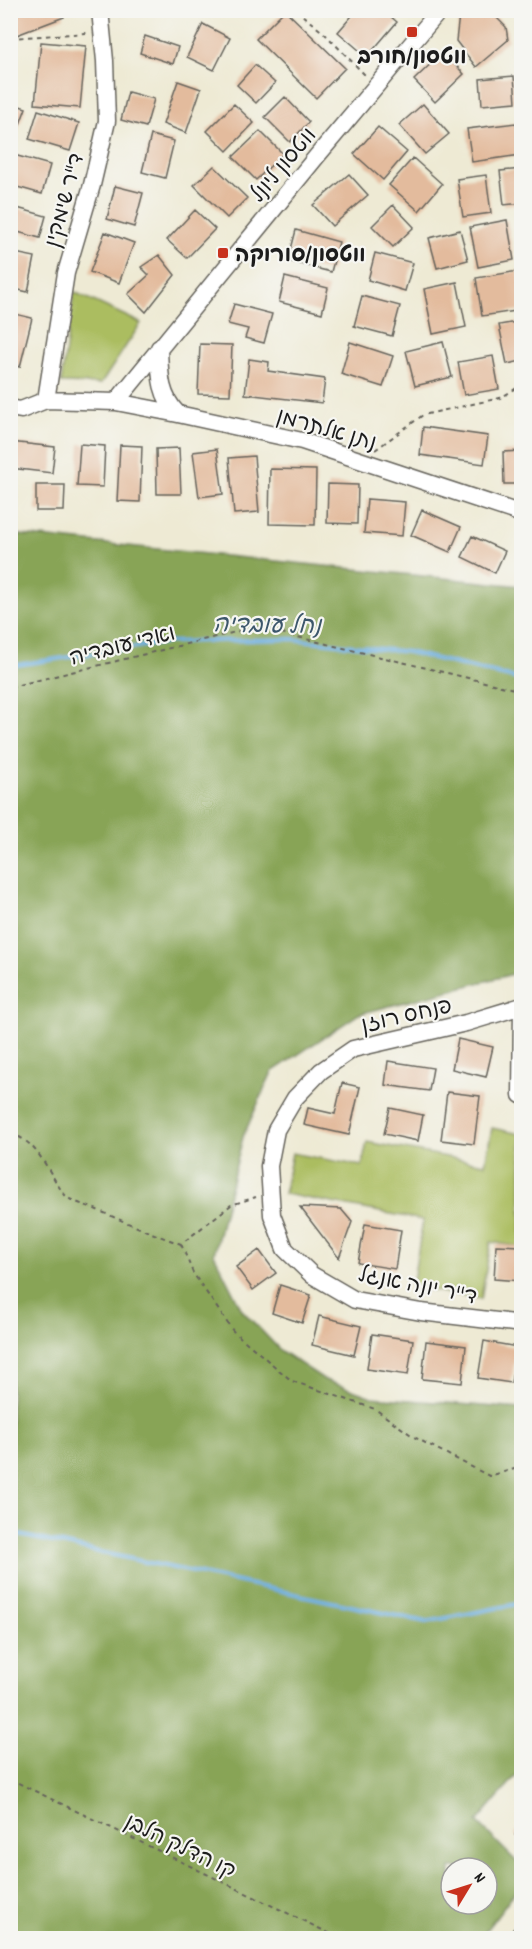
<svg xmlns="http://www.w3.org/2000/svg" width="532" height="1949" font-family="Dekko,'Playpen Sans Hebrew',sans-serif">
  <rect width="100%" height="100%" fill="#f6f6f2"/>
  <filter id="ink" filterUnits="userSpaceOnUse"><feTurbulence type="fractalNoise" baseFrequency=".0167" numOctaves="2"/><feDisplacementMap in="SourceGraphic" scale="12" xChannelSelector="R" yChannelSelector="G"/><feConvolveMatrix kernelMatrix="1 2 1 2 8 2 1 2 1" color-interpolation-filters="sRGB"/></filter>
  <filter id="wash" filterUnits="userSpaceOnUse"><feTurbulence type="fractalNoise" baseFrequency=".008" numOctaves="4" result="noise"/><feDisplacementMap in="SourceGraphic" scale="24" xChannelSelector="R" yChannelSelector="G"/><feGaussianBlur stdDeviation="1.35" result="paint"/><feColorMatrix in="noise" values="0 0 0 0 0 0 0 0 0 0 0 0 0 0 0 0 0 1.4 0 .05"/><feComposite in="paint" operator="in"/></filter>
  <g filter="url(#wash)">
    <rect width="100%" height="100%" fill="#eeead4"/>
    <path fill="#abbd61" stroke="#646c3e" stroke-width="1.5" d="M74,292L141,323L101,384L61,383Z
      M492,1128L521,1134V1247L491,1242L481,1299L412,1287L423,1220L284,1194L292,1153L362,1166L367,1142L485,1164Z"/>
    <path fill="#88a457" stroke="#52603a" stroke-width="1.5" fill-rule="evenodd" d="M11,534L521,586V972L359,1014L272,1072L243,1137L214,1254L242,1310L281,1351L325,1380L372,1397L521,1409V1770L477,1822L521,1866V1884L480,1938H11ZM451,1868H487V1904H451Z"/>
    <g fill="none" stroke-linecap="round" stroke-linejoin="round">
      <path stroke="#6caee1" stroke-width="4" d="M10,666L170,642L292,639L408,652L522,680
        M10,1533L426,1622L522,1603"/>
    </g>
    <g id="blocks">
      <path fill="#e3bb9d" d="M10,10H62L64,17L14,36L10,28Z
        M120,10H137V11L121,15Z
        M285,10L345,68L316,98L256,39Z
        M357,10H383L397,22L367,57L338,32Z
        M466,10H489L506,27L508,40L476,67L456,41L459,15Z
        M203,24L230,38L214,70L187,57Z
        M145,36L178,47L173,64L140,53Z
        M41,42L86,46L80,108L35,104Z
        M443,52L464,74L435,102L414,80Z
        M255,65L275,83L256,103L237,85Z
        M514,76L516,102L482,105L480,79Z
        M178,81L201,89L186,133L163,124Z
        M128,92L154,99L146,127L121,120Z
        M285,97L309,122L290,142L265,117Z
        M10,103L26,108L17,132L10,130Z
        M234,104L254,123L227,151L207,131Z
        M423,104L449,134L425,154L399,125Z
        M38,110L79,123L70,151L29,139Z
        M516,123L521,155L472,162L467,129Z
        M378,127L407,152L383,180L354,154Z
        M260,131L283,154L256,180L233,157Z
        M151,135L174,141L165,178L142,172Z
        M14,155L50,165L42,194L10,185V167Z
        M413,158L442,184L419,211L389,185Z
        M214,166L247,198L227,218L194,185Z
        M522,169V203L504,205L500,171Z
        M349,174L368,195L332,226L313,205Z
        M486,175L491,213L463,217L457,179Z
        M115,186L143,193L134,227L107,219Z
        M393,205L414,227L393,247L372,226Z
        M10,206L46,216L40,238L10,230Z
        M195,210L215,229L187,258L167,240Z
        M507,220L514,260L478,267L470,227Z
        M296,230L339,242L331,272L288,261Z
        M460,230L468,260L437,268L429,238Z
        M105,232L134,243L119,283L90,272Z
        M10,252L35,257L28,292L10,288Z
        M375,253L413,263L405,291L368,280Z
        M159,255L175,275L146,312L128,294L149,275L141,267Z
        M518,271L522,291V310L482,316L476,278Z
        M285,277L328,288L322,313L279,302Z
        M457,282L466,327L433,334L424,289Z
        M362,296L400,306L392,336L354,326Z
        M234,304L272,314L264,343L245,338L248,329L228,324Z
        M11,313L32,318L20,367L10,365Z
        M522,321V361L507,364L499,325Z
        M350,342L393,356L383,387L341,374Z
        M443,342L452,377L415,386L406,351Z
        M200,344L232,345L230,395L198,394Z
        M493,356L499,389L464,395L458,362Z
        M249,359L269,362L268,371L325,379L322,403L245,394Z
        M423,427L488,436L484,464L420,455Z
        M10,442L55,447L52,473L10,468Z
        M80,444L105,446L103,487L77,486Z
        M120,445L142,446L140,502L117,501Z
        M179,448L181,494H157L156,449Z
        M217,449L223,494L199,497L193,452Z
        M522,451V484H504L503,452Z
        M254,456L259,512L234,514L229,458Z
        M270,469L316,470L315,525L269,524Z
        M328,484L358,485L357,524L327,523Z
        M36,485H65L64,511H36Z
        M367,499L405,502L402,536L364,533Z
        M422,510L461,527L450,552L411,535Z
        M472,536L505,551L495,573L462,557Z
        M458,1039L493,1047L486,1077L452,1069Z
        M388,1061L433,1068L429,1091L385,1085Z
        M342,1083L360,1087L349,1135L304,1125L308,1108L335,1114Z
        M447,1092L480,1096L474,1144L441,1140Z
        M390,1108L423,1115L418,1141L384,1134Z
        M300,1207L341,1209L352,1222L339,1258Z
        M365,1224L401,1230L395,1269L358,1263Z
        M496,1245L522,1246V1281L494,1279Z
        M259,1250L276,1273L253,1290L236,1267Z
        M280,1285L311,1295L302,1323L272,1313Z
        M319,1316L361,1326L354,1355L312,1345Z
        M372,1334L413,1340L408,1375L367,1369Z
        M426,1341L466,1346L462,1383L422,1379Z
        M484,1341L517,1347L511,1383L478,1378Z
        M522,1824V1839L515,1835Z"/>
    </g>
  </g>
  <g filter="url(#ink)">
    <use href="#blocks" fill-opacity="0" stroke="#66645c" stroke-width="1.5"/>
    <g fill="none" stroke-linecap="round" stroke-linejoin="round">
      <defs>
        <path id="minor" d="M159,348C160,373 159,395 178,414
          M46,400L66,273L92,185L107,121L105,61L100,10
          M116,402L317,156L440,10
          M10,408L21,410L46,400L116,402L178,414L302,441L522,514
          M522,1006L466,1023L353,1049L321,1071L295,1098L276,1130L269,1166L272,1215L285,1249L312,1275L355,1300L421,1312L522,1324
          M521,1095L522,1007
          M517,1938L522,1932"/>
      </defs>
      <use href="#minor" stroke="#66645c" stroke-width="19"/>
      <path stroke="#66645c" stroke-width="2" stroke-dasharray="4.5 4.5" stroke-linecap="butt" d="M296,10L325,34L365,75
        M10,38L87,33
        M375,450L423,415L500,398L522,385
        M10,687L256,627L522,691
        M10,1134C38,1139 50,1177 65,1195C71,1202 86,1205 95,1209C123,1221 152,1234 181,1244L231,1205L256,1197
        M181,1244L193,1273L233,1331L292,1381L375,1409L414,1437L489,1476L522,1467
        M10,1779L339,1938"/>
      <use href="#minor" stroke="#fff" stroke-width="16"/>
    </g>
  </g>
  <g fill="#c8321e" stroke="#f6f6f2" stroke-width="2">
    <rect x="406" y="26" width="12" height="12" rx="3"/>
    <rect x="217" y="247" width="12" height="12" rx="3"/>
  </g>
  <g text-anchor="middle" stroke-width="4.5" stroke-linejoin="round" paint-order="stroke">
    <g font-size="22" font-weight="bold" fill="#1c1c1c" stroke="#f6f6f2">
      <text x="412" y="63">ווטסון/חורב</text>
      <text x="235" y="261" text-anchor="start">ווטסון/סורוקה</text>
    </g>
    <g font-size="22" fill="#1c1c1c" stroke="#f6f6f2">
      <text transform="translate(282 164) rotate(-50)" y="8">ווטסון ליונל</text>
      <text transform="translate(63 200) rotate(-75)" y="8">ד"ר שימקין</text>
      <text transform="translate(327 428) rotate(16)" y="8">נתן אלתרמן</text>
      <text transform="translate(122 644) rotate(-14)" y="8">ואדי עובדיה</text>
      <text transform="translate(406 1014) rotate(-13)" y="8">פנחס רוזן</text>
      <text transform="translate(418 1284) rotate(11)" y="8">ד''ר יונה אנגל</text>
      <text transform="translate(181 1845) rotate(26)" y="8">קו הדלק הלבן</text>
    </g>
    <g font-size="24" font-style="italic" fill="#3c566b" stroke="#f6f6f2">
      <text transform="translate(267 624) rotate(1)" y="8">נחל עובדיה</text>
    </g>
  </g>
  <rect width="532" height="1949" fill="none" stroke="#f6f6f2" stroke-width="36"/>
  <g transform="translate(469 1886) rotate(52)"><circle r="28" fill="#f6f6f2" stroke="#9f9f9c" stroke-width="1.5"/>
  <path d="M0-4.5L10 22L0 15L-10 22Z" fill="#c8321e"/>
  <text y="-9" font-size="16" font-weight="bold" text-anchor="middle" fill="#1c1c1c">N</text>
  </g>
</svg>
